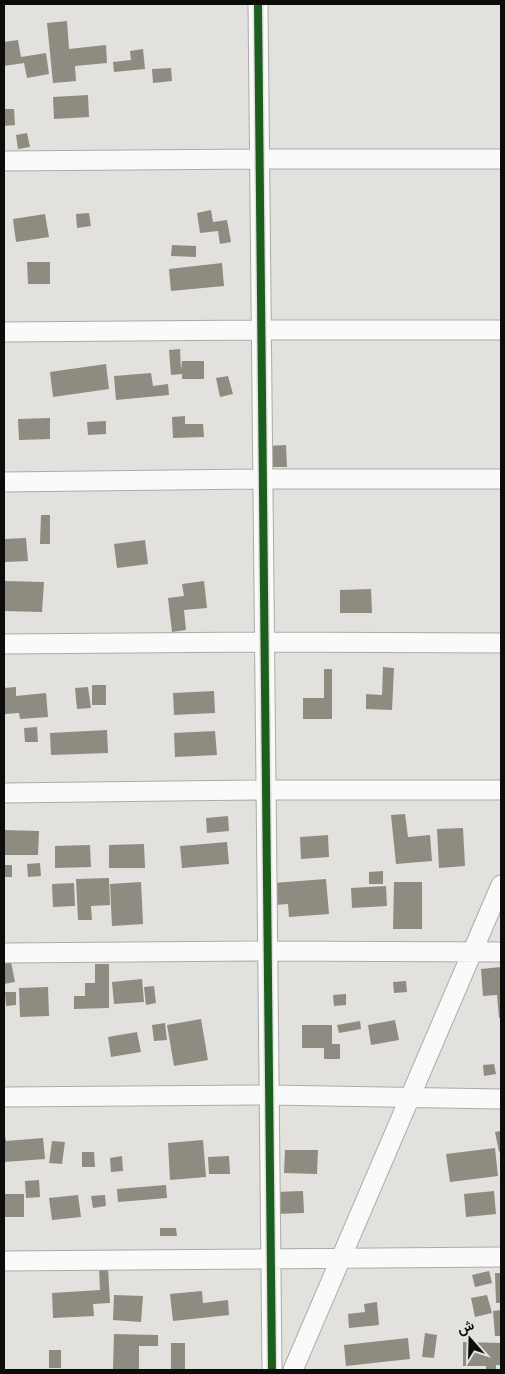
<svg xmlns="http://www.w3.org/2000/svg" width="505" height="1374" font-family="Montserrat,Vazirmatn,sans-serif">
  <rect width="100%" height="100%" fill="#e2e1de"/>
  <path fill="#8e8b80" d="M67,21L69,49L106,45L107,63L75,66L76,81L53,83L47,23Z
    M18,40L21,57L46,53L49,74L27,78L24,63L4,66V42Z
    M143,49L145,69L114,72L113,62L131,60L130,51Z
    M171,68L172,81L153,83L152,69Z
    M88,95L89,117L54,119L53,97Z
    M4,109H14L15,125L4,126Z
    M27,133L30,147L18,149L16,135Z
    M211,210L213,222L227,220L231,242L220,244L218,231L200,233L197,213Z
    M89,213L91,226L77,228L76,214Z
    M45,214L49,237L16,242L13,219Z
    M172,245L196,246V257L171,256Z
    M27,262H50V284H28Z
    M222,263L224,286L171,291L169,269Z
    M180,349L181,370L182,361H204V379H182V374L171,375L169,350Z
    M106,364L109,389L53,397L50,372Z
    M151,373L153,386L168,384L169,395L116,400L114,376Z
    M228,376L233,394L220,397L216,378Z
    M185,416V424H203L204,437L173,438L172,417Z
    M50,418V439L19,440L18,419Z
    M106,421V434L88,435L87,422Z
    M286,445L287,467H269L268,446Z
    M41,515H50V544H40Z
    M26,538L28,561L4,562V539Z
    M145,540L148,564L117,568L114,544Z
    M4,581L44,582L42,612L4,611Z
    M204,581L207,608L184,610L186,630L172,632L168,598L184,596L182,584Z
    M371,589L372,613H340V590Z
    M383,667L394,668L392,710L366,709V694L382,695Z
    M324,669H332V719H303V698H324Z
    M92,685H106V705H92Z
    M16,687V696L46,693L48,717L20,719L19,713L4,714V688Z
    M88,687L91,708L77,709L75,688Z
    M214,691L215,713L174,715L173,693Z
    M37,727L38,742H25L24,728Z
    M107,730L108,753L51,755L50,733Z
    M215,731L217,755L175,757L174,733Z
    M405,814L408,837L430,835L432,861L396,864L391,815Z
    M228,816L229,831L207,833L206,818Z
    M463,828L465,866L439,868L437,829Z
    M4,830L39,831L38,855H4Z
    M328,835L329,857L301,859L300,837Z
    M227,842L229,864L182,868L180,846Z
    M144,844L145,868H109V845Z
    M90,845L91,867L55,868V846Z
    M40,863L41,876L28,877L27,864Z
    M4,865H12V877H4Z
    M383,871V884H369V872Z
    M109,878L110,905L91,906L92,920H78L76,879Z
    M326,879L329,914L289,917L288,904L275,905L273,883Z
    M141,882L143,924L112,926L110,884Z
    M394,882H422V929H393Z
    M74,883L75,906L53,907L52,884Z
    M386,886L387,906L352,908L351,888Z
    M11,962L15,982L4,984V963Z
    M95,964H109V1008L74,1009V996H85V983H95Z
    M501,967V1018H499L497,995L483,996L481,969Z
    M142,979L144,1002L114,1004L112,982Z
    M406,981L407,992L394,993L393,982Z
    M154,986L156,1003L146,1005L144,987Z
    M48,987L49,1016L20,1017L19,988Z
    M5,992H16V1005L6,1006Z
    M346,994V1005L334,1006L333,995Z
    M201,1019L208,1060L174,1066L167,1025Z
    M395,1020L399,1040L371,1045L368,1025Z
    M360,1021L361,1029L339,1033L337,1025Z
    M165,1023L167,1040L154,1041L152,1025Z
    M302,1025H332V1044H340V1059H324V1048H302Z
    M137,1032L141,1052L111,1057L108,1037Z
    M494,1064L496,1074L484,1076L483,1065Z
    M501,1131V1151L499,1152L495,1132Z
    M4,1136H5L6,1141L43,1138L45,1159L4,1162Z
    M203,1140L206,1177L170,1180L168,1143Z
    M52,1141L65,1142L62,1164L49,1163Z
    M495,1148L498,1176L450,1182L446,1154Z
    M285,1150H318L317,1174L284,1173Z
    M82,1152H94L95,1167H82Z
    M122,1156L123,1171L111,1172L110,1158Z
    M229,1156L230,1174H209L208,1157Z
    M39,1180L40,1197L26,1198L25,1181Z
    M166,1185L167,1198L118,1202L117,1189Z
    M303,1191L304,1213L275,1214L274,1192Z
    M494,1191L496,1214L466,1217L464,1194Z
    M4,1194H24V1217H4Z
    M78,1195L81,1217L52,1220L49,1198Z
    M105,1195L106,1206L93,1208L91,1196Z
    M160,1228H176L177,1236H160Z
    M99,1267H108L110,1303L93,1304L94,1316L53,1318L52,1293L100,1290Z
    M489,1271L492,1283L475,1287L472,1275Z
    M495,1273H501V1303H496Z
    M202,1291L203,1303L228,1300L229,1315L173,1321L170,1294Z
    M114,1295L143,1296L141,1322L113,1320Z
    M487,1295L492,1313L475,1317L471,1298Z
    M377,1302L379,1325L349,1328L348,1314L365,1312L364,1304Z
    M501,1310V1336H495L493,1311Z
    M425,1333L437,1335L434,1358L422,1357Z
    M114,1334L158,1335V1346H139V1369H113Z
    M408,1338L410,1359L346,1366L344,1345Z
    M463,1342L501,1343V1365H496V1370H486V1366H463Z
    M171,1343H185V1370H171Z
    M49,1350H61V1368H49Z"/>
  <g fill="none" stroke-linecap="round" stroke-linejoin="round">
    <defs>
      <path id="minor" d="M258,4L272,1370
        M4,161L260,159H501
        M4,332L261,330H501
        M4,482L263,479H501
        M4,644L264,642L501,643
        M4,793L266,790H501
        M4,953L268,951L501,952
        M4,1097L269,1095L501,1099
        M4,1261L501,1257
        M293,1370L501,885"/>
    </defs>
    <use href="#minor" stroke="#ababa9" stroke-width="21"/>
    <use href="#minor" stroke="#fbfafa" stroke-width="19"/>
    <defs>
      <path id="cycleway" d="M258,4L272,1370"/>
    </defs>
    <use href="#cycleway" stroke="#e3e2dd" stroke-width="11"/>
    <use href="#cycleway" stroke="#1b5e20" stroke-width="8"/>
  </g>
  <rect width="505" height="1374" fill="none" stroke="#0c0c0a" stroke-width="10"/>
  <g transform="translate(470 1339) rotate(340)" stroke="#e3e2dd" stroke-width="4" paint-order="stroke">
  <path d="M0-4L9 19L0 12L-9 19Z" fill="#0c0c0a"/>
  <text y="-8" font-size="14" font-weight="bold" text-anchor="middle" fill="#0c0c0a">ش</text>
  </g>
</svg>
